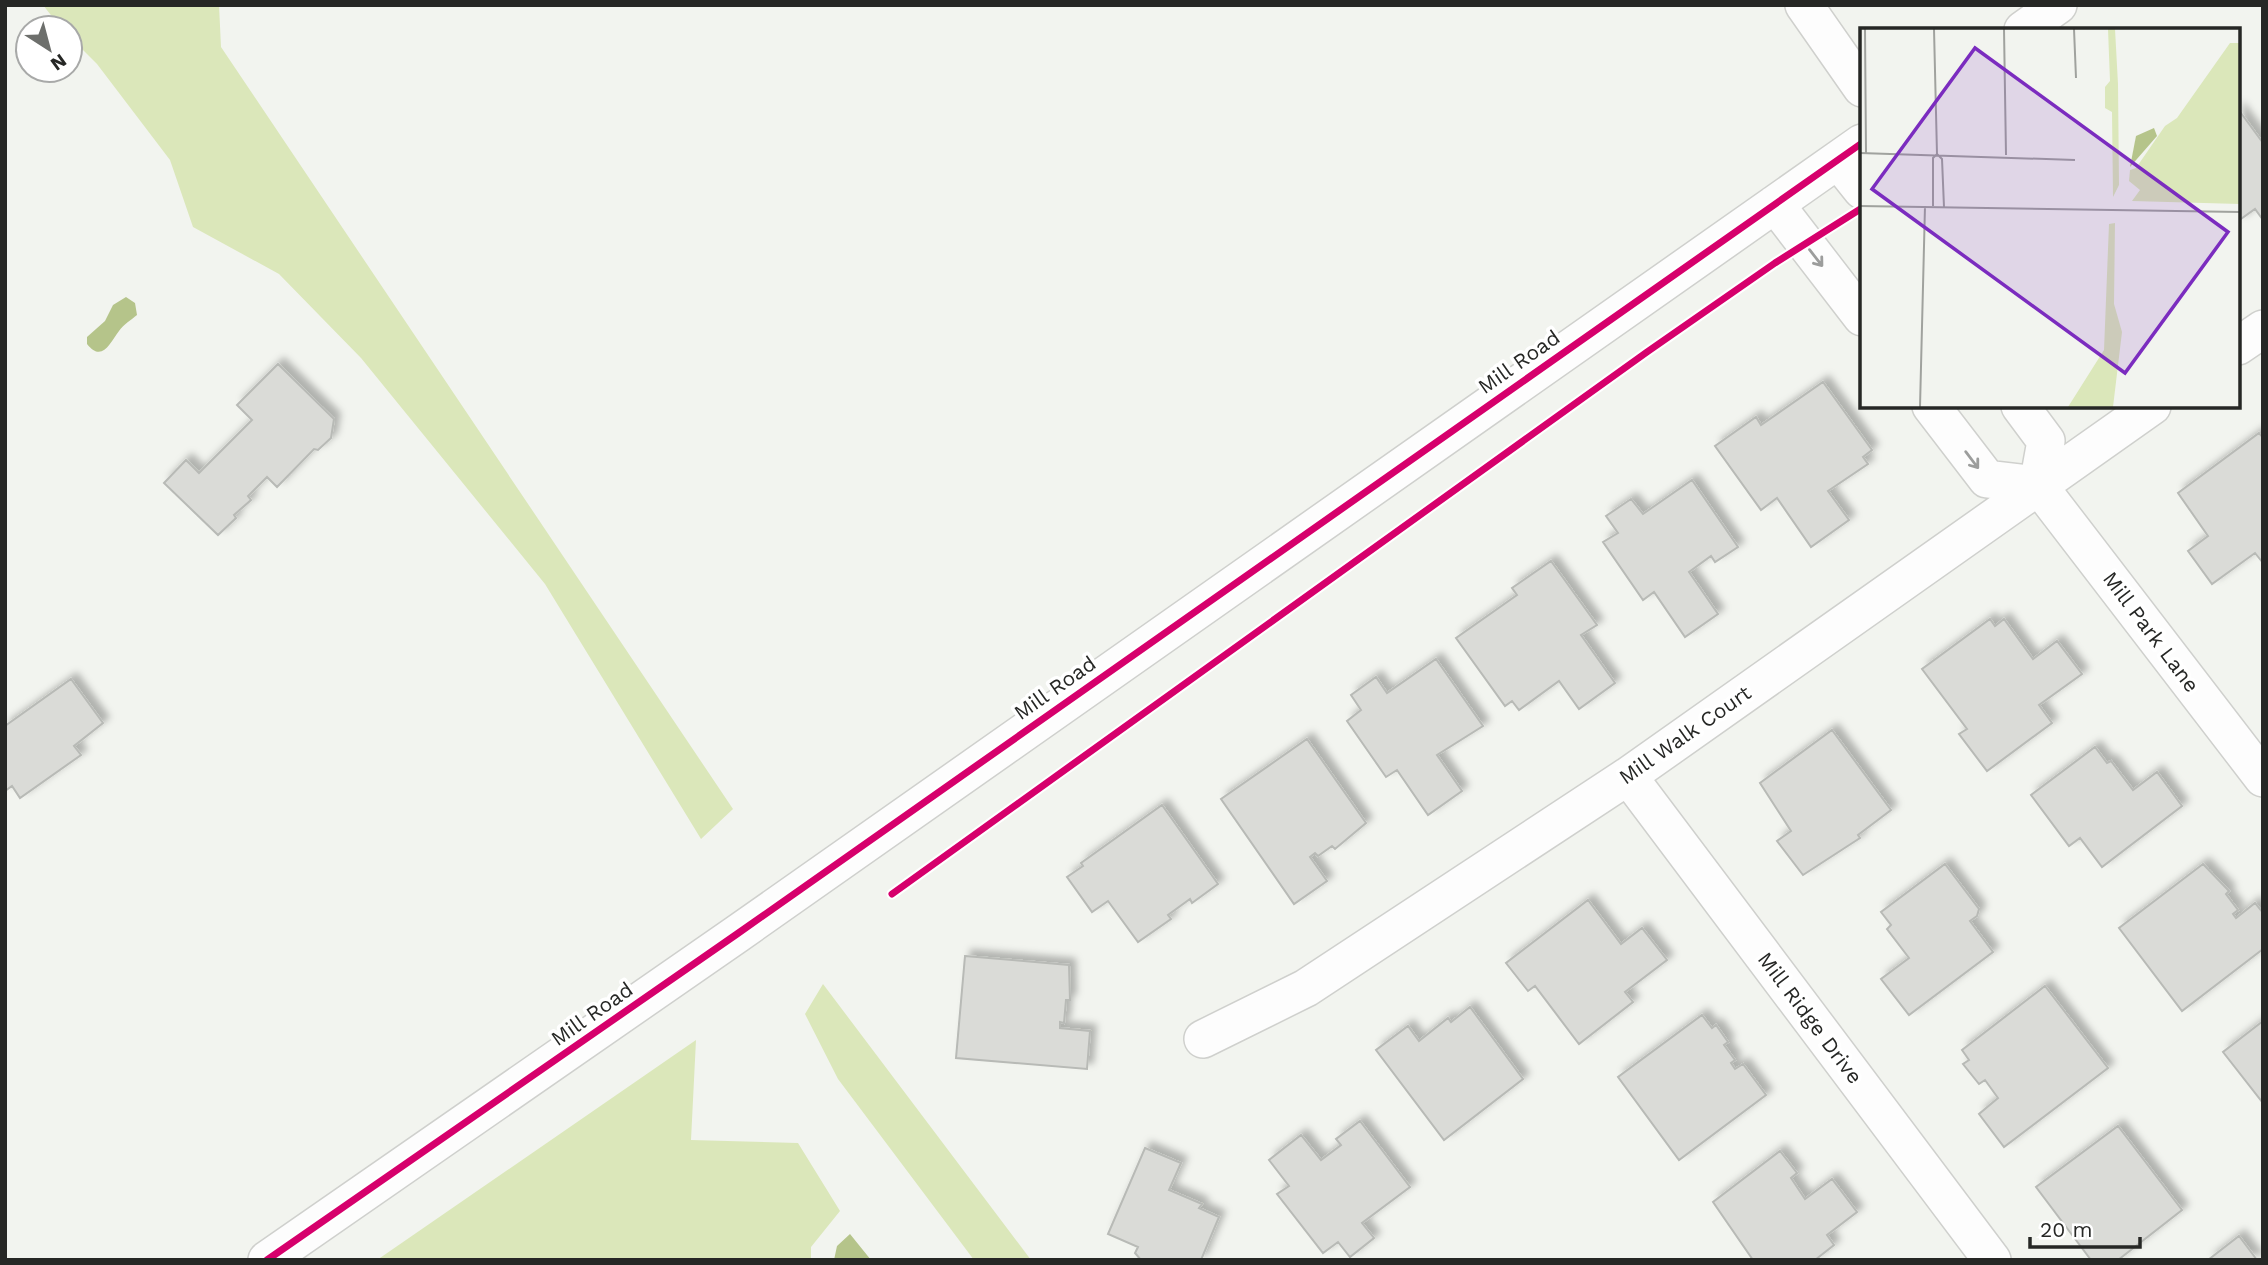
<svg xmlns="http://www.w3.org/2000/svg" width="2268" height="1265" font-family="'Work Sans',sans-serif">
  <defs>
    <filter id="shadow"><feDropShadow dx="6" dy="-6" stdDeviation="3.5" flood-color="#0004"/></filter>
  </defs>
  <rect width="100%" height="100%" fill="#f2f4ef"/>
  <path fill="#dbe7ba" d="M43,5H219L221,47L733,809L701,839L545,584L361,358L279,274L193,227L170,160L97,64L70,37V28H61Z
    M823,984L1031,1260H974L838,1079L805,1014Z
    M696,1040L691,1140L798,1143L840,1211L811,1247V1260H377Z"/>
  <path fill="#b5c48a" d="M126,297L135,303L137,315C131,320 124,324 119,331C110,343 102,363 87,344V337L105,321L113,305Z
    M850,1234L871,1260H834L837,1246Z"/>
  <path fill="#dadbd7" stroke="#b8bab6" stroke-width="2" filter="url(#shadow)" d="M2238,109L2263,143V220L2255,209L2238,221Z
    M278,364L334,419L331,438L318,450L314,449L277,487L267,477L248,496L251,500L234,515L236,518L218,535L164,483L186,460L199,473L252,420L237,405Z
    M1823,382L1872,450L1863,457L1868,464L1828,491L1849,520L1811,547L1777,498L1761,510L1715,446L1756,417L1761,425Z
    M2259,433L2263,438V563L2255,553L2212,584L2188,551L2208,536L2178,493Z
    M1692,480L1738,547L1715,562L1711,556L1689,572L1718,614L1685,637L1654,592L1643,600L1603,542L1618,533L1606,516L1631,499L1643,514Z
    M1551,561L1597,625L1581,635L1615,683L1579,709L1559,681L1519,710L1512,701L1505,706L1456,638L1517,595L1512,588Z
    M1990,619L1995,626L2004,619L2033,659L2057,641L2082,674L2039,705L2052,723L1987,771L1959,734L1967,729L1922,669Z
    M1436,659L1483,726L1437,755L1462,791L1428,815L1397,770L1386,777L1347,721L1361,710L1351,695L1376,677L1387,693Z
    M71,679L103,723L74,746L81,755L20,798L12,786L5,791V726Z
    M1832,730L1891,810L1858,835L1860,838L1803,875L1777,841L1791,831L1760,783Z
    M1307,739L1366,823L1335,849L1332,846L1318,856L1315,853L1310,857L1327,881L1294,904L1221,799Z
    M2095,747L2107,763L2111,761L2133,790L2157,772L2182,806L2102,867L2080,838L2069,846L2031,795Z
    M1162,805L1218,884L1192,903L1190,899L1168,915L1171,919L1138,942L1108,901L1092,912L1067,877L1083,866L1081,863Z
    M1945,864L1979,909L1977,916L1970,921L1993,952L1909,1015L1881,979L1909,958L1887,929L1891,925L1881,912Z
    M2203,864L2229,891L2226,894L2238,910L2233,914L2236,918L2255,903L2263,913V949L2182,1011L2119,928Z
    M1588,900L1621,944L1642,928L1667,960L1625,992L1633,1002L1579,1044L1535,986L1528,991L1506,963Z
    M965,956L1069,965L1070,1000H1066L1064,1023L1060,1022V1028L1090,1031L1087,1069L956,1058Z
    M2045,986L2108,1068L2004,1147L1979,1114L1998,1098L1985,1080L1979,1084L1963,1064L1969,1060L1962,1050Z
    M1470,1007L1523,1079L1444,1140L1376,1050L1408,1026L1419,1041L1448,1018L1451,1022Z
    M1702,1015L1712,1028L1716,1025L1728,1042L1724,1045L1735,1060L1731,1063L1735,1069L1743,1064L1766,1095L1679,1160L1618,1077Z
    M2263,1021V1103L2223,1052Z
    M1360,1121L1410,1187L1362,1223L1374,1238L1350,1257L1338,1242L1323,1253L1277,1194L1289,1186L1269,1160L1301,1135L1321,1160L1341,1145L1336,1139Z
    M2118,1126L2182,1210L2118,1260H2091L2036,1187Z
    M1145,1148L1181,1163L1169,1190L1202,1204L1199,1208L1219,1217L1201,1260H1141L1135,1253L1138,1247L1108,1234Z
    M1780,1151L1797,1173L1791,1178L1805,1199L1832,1179L1857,1212L1827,1235L1834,1245L1815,1260H1753L1713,1202Z
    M2239,1236L2257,1260H2208Z"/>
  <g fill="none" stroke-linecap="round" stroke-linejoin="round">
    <defs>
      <path id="minor" d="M1804,5L1862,88
        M2023,30L2058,5
        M1838,160L1862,190
        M1775,204L1862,317
        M2238,346L2263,329
        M1931,406L1987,479L2038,485L2263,778
        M2020,406L2046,441L2038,485
        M1628,776L1992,1260
        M1203,1039L1306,988L1628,776L2152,406
        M267,1260L737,934L1862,143"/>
    </defs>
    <use href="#minor" stroke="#cfd0cd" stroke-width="40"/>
    <use href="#minor" stroke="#fdfdfd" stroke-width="37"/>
    <defs>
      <path id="cycleway" d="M892,894L1647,352L1775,263L1862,208
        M267,1260L737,934L1862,143"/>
    </defs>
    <use href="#cycleway" stroke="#fff" stroke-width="11"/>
    <use href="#cycleway" stroke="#d6006c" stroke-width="7"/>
  </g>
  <defs><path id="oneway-shaft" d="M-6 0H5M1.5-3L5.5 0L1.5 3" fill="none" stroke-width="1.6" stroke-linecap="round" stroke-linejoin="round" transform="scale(1.75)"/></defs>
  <g stroke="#9c9d9c">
    <use href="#oneway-shaft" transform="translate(1816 258) rotate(52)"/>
    <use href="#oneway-shaft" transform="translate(1972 460) rotate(53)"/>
  </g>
  <g text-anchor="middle" stroke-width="7" stroke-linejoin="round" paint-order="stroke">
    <g font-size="21" fill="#262725" stroke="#fff">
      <text transform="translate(1519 362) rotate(-35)" y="7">Mill Road</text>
      <text transform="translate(2151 632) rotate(53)" y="7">Mill Park Lane</text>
      <text transform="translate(1055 688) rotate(-35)" y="7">Mill Road</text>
      <text transform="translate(1685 735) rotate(-35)" y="7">Mill Walk Court</text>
      <text transform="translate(592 1014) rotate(-35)" y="7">Mill Road</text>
      <text transform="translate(1810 1018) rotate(53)" y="7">Mill Ridge Drive</text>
    </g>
  </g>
  <g transform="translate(1860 28)">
    <rect width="380" height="380" fill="#f2f4ef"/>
    <path d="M248,1H255L258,56L259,157L253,169L252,84L245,80V59L250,53ZM370,15H380V176L272,173L280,162L269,153L270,142L276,140L305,98L317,90ZM255,195L254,276L262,304L253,379H208L244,322L249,196Z" fill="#dbe7ba"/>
    <path d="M294,100L297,108L270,139L276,108Z" fill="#b5c48a"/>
    <path fill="none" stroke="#a0a29e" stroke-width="2" d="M5,1L6,125M144,1L146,127M214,1L216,50M0,125L215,132M77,126L82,131L84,179M0,178L380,184M73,178V130L77,126L74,1M60,379L65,178"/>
    <path fill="#7b2cbf" fill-opacity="0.15" stroke="#7b2cbf" stroke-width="3.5" d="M115,20L368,204L265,345L12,161Z"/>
    <rect width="380" height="380" fill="none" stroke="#262725" stroke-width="3.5"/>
  </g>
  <rect width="2268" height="1265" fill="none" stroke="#262725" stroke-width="14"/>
  <g transform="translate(49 49) rotate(144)"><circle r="33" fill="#ffffff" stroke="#a8a9a8" stroke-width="2"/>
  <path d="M0-5L12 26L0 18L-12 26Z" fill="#6d6f6c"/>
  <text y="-10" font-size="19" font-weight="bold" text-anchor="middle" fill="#262725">N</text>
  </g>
  <path d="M2030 1237v10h110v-10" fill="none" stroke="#262725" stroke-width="3.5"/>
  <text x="2040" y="1237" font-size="21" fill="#262725" stroke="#ffffff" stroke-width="5" paint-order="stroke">20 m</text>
</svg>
